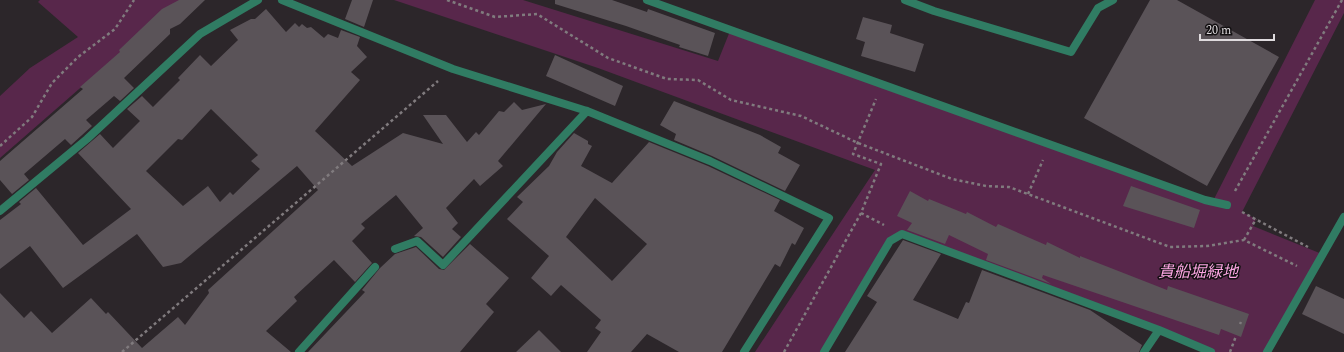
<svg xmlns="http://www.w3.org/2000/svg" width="1344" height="352" font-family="Spectral,'Noto Sans JP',serif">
  <rect width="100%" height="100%" fill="#2c262a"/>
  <path fill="#58274b" d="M40,0H181L0,158V96L30,68L78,37L38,2Z
    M394,0H523L718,61L730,31L1213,201L1315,0H1344V13L1242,212L1256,219L1253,226L1322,254L1267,352H1211L902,234L889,241L824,352H755L875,170L598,68Z"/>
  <path fill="#5a5358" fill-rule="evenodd" d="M179,0H205L180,24L170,29V34L124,78L134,88L120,101L114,96L86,120L92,126L71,145L65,139L24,174L29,180L12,194L0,180V161L83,89L80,87L120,52L119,50L162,9Z
    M352,0H373L364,27L345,19Z
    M555,0H612L647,12L648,9L715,33L708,56L679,47L680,45L626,26L555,4Z
    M1150,0H1177L1279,57L1207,186L1084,118Z
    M266,9L286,32L295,23L299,27L302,24L307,28L311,27L324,38L328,34L338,38L341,30L360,37L357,46L367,57L351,72L360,80L315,131L352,166L403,133L443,144L423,115H446L467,142L476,132L479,135L499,111L504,112L514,102L522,110L546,104L498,161L503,166L480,186L474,179L446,208L458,223L452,229L461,237L443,257L421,237L414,236L423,228L396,195L361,224L365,228L352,241L372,263L355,282L334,260L294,297L297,301L266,331L291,352H0V293L24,318L31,311L52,333L91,298L106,314L108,312L142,348L178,317L185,325L209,293L208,290L318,190L297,166L181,263L163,267L137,234L63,288L30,246L0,269V220L21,204L19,202L36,188L83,245L131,209L78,153L100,134L113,148L140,121L127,109L142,96L153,107L180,80L178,78L200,55L211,66L238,40L230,30L251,19H255ZM211,109L258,155L251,161L260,169L233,195L230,192L220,202L208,186L183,206L146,171L178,139L182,140Z
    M863,17L892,25L890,33L924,44L915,72L861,56L865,42L856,39Z
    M555,55L623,86L615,106L546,76Z
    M674,101L760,135L781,147L778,153L800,165L785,191L712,156L674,140L676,134L660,125Z
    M574,133L588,141V144L592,146L581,166L612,183L649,142L708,166L780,200L774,211L804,228L795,245L792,243L780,267L775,264L722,352H679L647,334L631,352H587L601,332L595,328L601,320L561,285L551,296L531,278L549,256L507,219L523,202L517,197L549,166L557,152ZM595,198L647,244L612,281L566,237Z
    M1131,186L1200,210L1194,228L1123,206Z
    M910,191L928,201L929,199L966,214L967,212L996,227L998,224L1046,245L1047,242L1080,258V256L1167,290L1168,286L1249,314L1241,337L1221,329L1219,335L1043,275L1042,278L1051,284L986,260L988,254L949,235L945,244L907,230L912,223L897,216Z
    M903,240L941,254L913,300L958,319L966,302L969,303L982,270L1090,310L1142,345L1139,352H845L877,302L867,296Z
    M470,244L509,278L486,304L494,312L460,352H308L365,292L362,290L380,268L395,254L416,247L439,269L444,270Z
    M1316,286L1344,299V334L1302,314Z
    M539,330L561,352H516Z"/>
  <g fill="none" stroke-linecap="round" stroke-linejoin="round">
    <path stroke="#807b7e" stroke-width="2.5" stroke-dasharray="3 3" stroke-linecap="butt" d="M447,0L495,17L537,14L608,58L667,79L698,80L731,100L801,116L858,143L952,179L986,186L1009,187L1170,247L1207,246L1244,240L1297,266
      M0,146L32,117L52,83L78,57L115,29L134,0
      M1235,191L1342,0
      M1028,194L1043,160
      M1242,212L1308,247
      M861,213L884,225
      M1244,240L1256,219
      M1240,324L1241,322
      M122,352L438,81
      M784,352L861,213L881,164L853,154L876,99
      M1230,352L1236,336"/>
    <path stroke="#307c63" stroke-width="8" d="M905,0L934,11L1071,52L1098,8L1113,0"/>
    <path stroke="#307c63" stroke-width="8" d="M282,0L453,69L587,111L710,161L829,218L744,352
      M647,0L1205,200L1227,205
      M0,211L87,139L200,34L258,0
      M395,249L417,241L443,265L587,111
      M299,352L375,267
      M824,352L890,241L902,234L1159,330L1211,352
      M1144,352L1159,330
      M1267,352L1344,217"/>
  </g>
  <g text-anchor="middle" stroke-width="3" stroke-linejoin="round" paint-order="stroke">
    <g font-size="16" font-style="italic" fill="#fca6e3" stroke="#131012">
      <text x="1198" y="277">貴船堀緑地</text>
    </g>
  </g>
  <path d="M1200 34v6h74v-6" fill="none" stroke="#dfdbde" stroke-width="2"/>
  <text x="1206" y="34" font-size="12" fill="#dfdbde" stroke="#131012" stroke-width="3" paint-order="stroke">20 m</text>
</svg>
